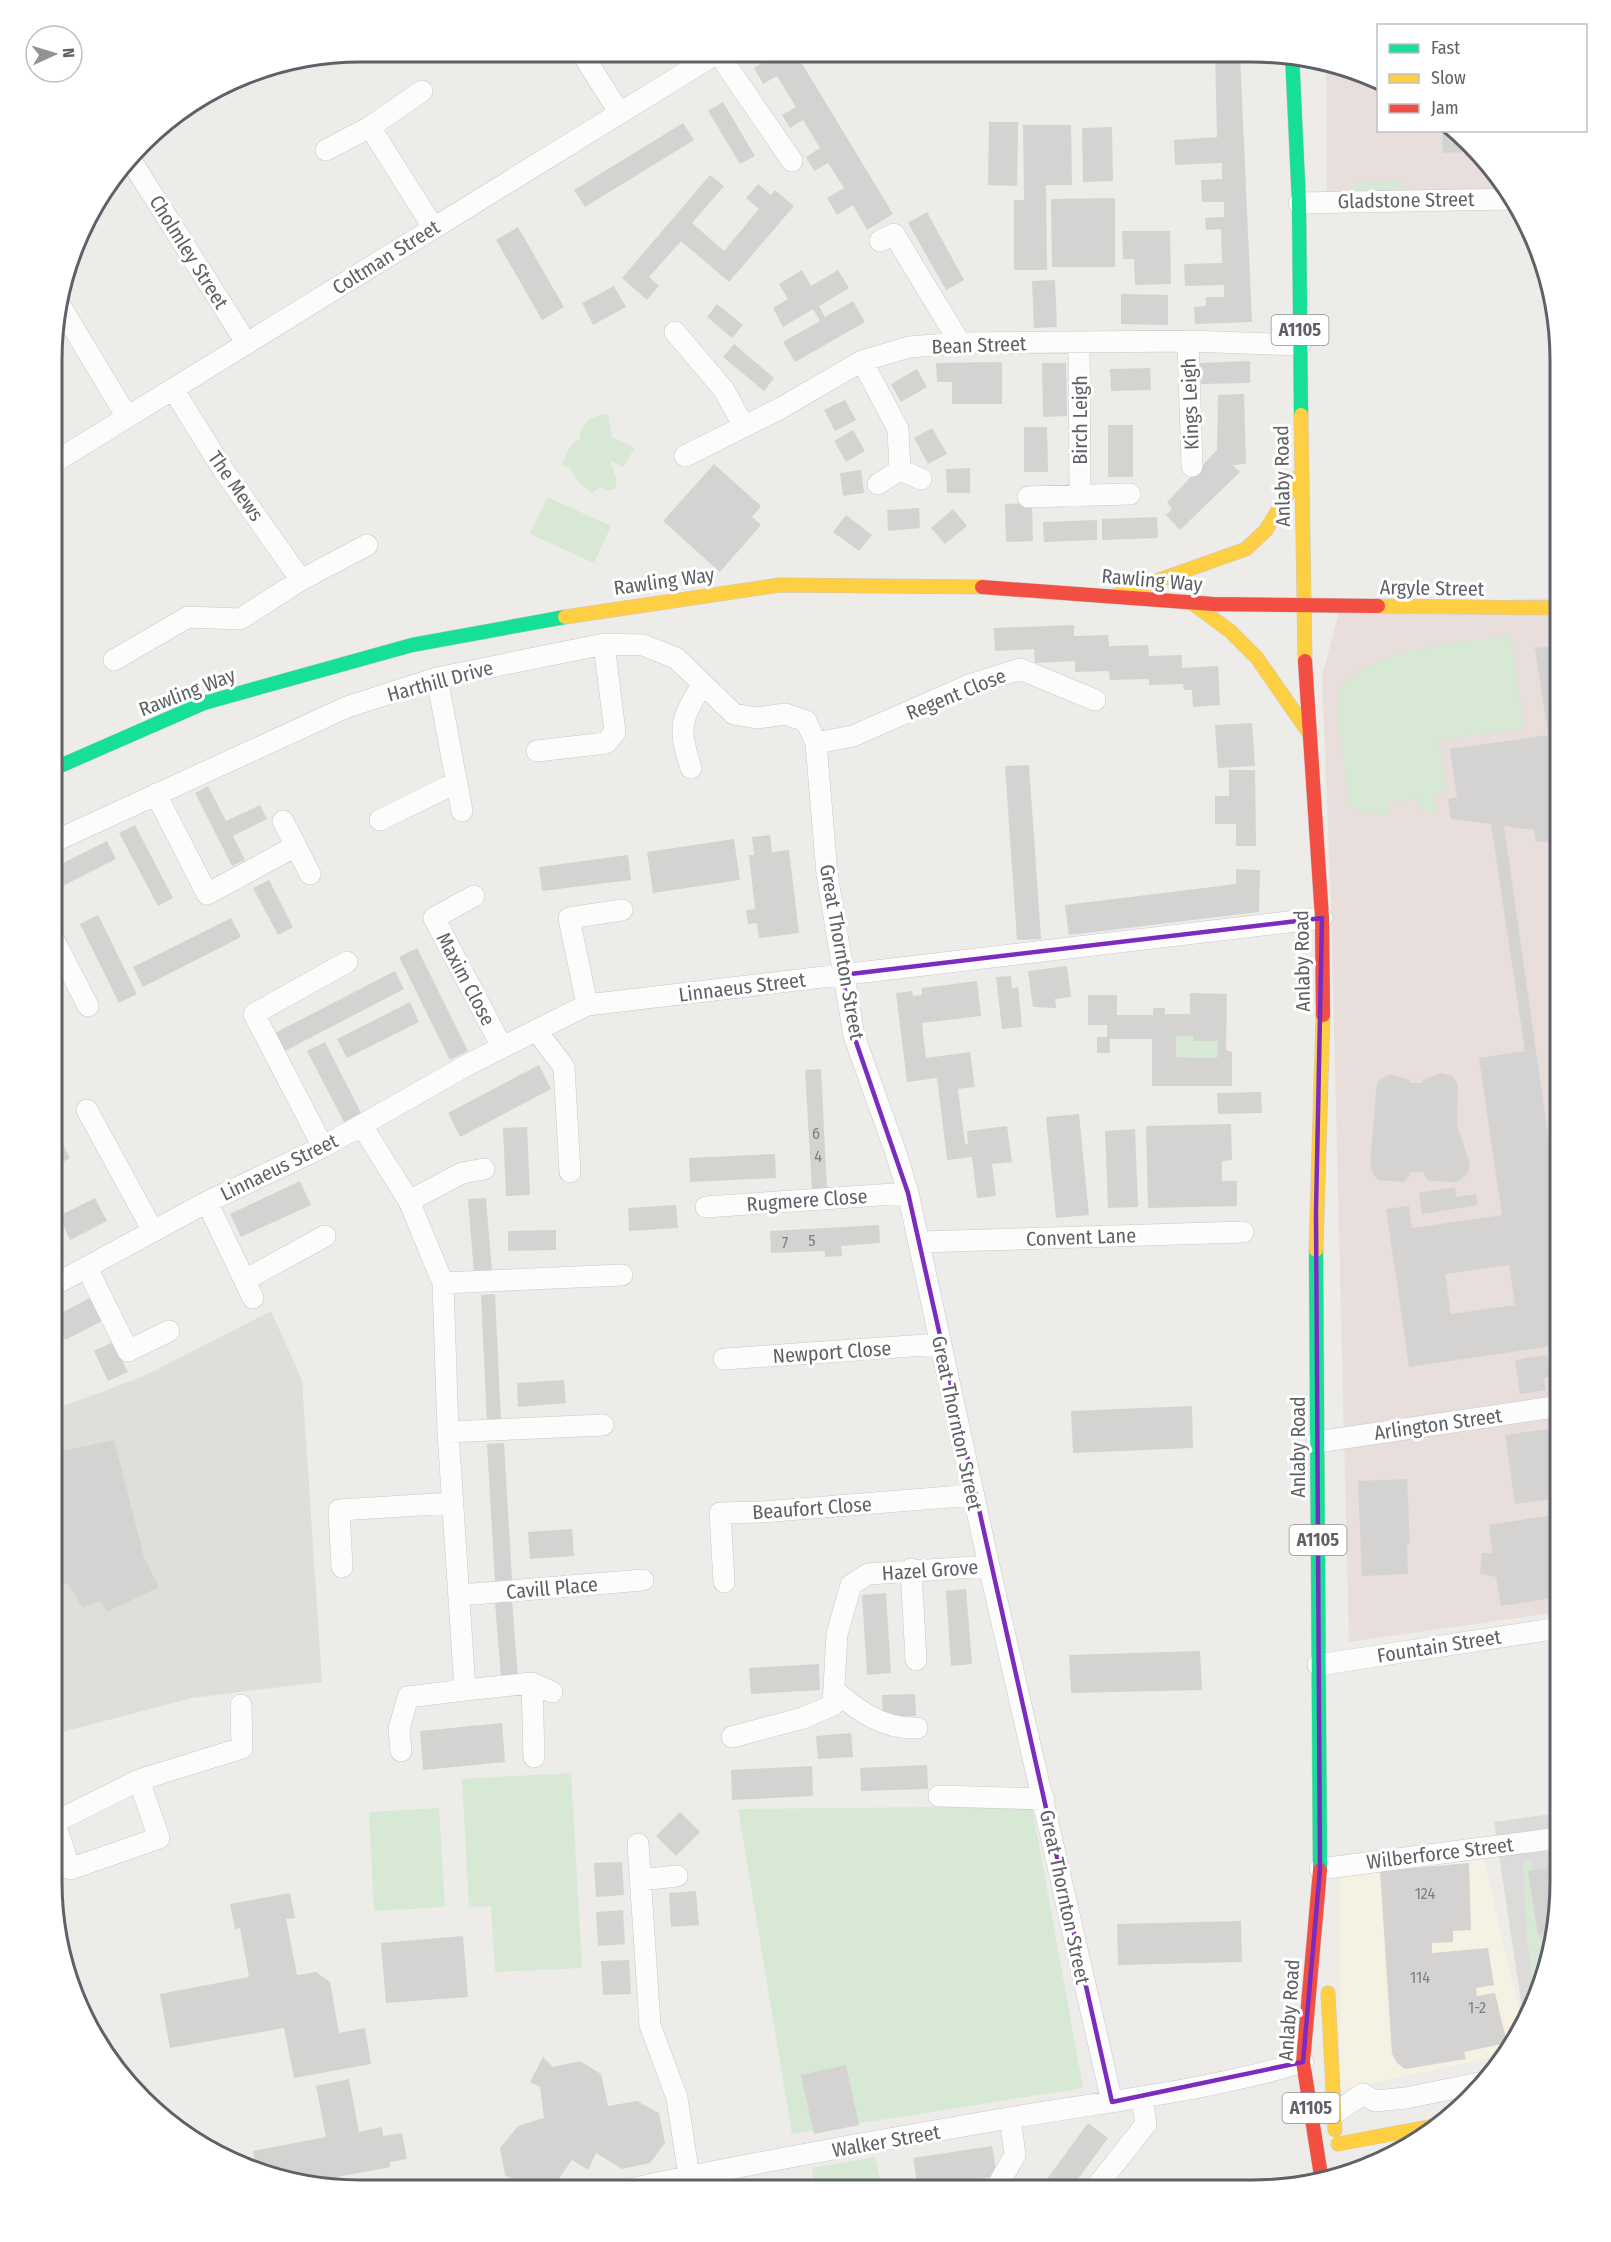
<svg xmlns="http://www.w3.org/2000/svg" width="1611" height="2242" font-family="'Fira Sans Condensed',sans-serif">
  <rect width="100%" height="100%" fill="#edece9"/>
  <path fill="#f5f2e4" d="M1483,1858L1523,2024L1508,2054L1340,2090V1871Z"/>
  <path fill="#dddbd9" d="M1559,1813V1903L1544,1982L1524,2021L1494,1822Z
    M1404,2149L1388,2159L1352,2173L1351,2170L1365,2155Z"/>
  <path fill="#e0ded9" d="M271,1311L302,1380L322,1682L192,1698L51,1735L52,1410L142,1377Z"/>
  <path fill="#e8dedc" d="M1326,63L1369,74L1378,80V130L1455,131L1496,171L1507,189L1327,193Z
    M1560,597L1559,1612L1349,1642L1331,903L1322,677L1340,608Z"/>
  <path fill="#d7e8d5" d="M1402,180L1403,191L1354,193L1352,181Z
    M608,414L612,437L635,448L623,467L610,460L617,480L615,489L607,491L601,487L592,493L580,484L569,467L561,466L567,452L575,441L580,440C579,423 593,415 608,414Z
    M547,497L611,526L594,563L530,534Z
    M1511,635L1524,728L1439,740L1446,792L1435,794L1437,811H1420L1418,799L1388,802L1390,816L1361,812L1349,807L1337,702C1344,649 1468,642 1511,635Z
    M1176,1036H1193V1041H1218L1217,1058L1176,1057Z
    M571,1773L582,1968L495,1972L491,1906L469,1907L462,1779Z
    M1032,1806L1083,2088L792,2134L738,1809Z
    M439,1808L445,1907L374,1911L369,1812Z
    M1531,1861L1532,1870L1528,1871L1538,1934L1542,1944L1551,1943L1545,1977L1533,1979L1527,1942L1523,1862Z
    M875,2157L881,2183L893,2190H815L812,2168Z"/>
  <path fill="#d4d3d2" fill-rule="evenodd" d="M763,52H795L893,214L867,230L853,205L837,215L827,198L844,188L828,163L814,171L806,157L820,148L803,120L790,128L782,115L796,107L777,76L763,84L754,68L767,60Z
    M1215,53L1240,54L1252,322L1195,324L1194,307L1206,306V297H1224V285L1185,286L1184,264L1222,263L1221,229L1206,230L1205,218L1224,217V202H1202L1201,180L1222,179V163L1175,165L1174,140L1217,137Z
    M257,69L258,71L240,83L238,80Z
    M230,85L233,89L218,99L215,94Z
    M723,102L755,156L740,164L708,111Z
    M989,122H1018L1017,186L988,185Z
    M683,123L694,140L585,207L574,190Z
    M1023,125H1071L1072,185H1046L1047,270H1014V200H1024Z
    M1112,127L1113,181L1083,182L1082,128Z
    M1442,130H1455L1481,156H1465V152L1443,153Z
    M710,175L724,186L692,223L724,251L759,209L746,198L758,184L771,195L775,190L794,206L729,282L681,241L649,277L659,286L647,300L622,278Z
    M1115,198V267H1052L1051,199Z
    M927,212L964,280L946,290L908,223Z
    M518,227L564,307L542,320L496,240Z
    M1122,231H1170L1171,284L1135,285L1134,259H1123Z
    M802,270L811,286L838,270L849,288L819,306L825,317L853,301L865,322L795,362L783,342L820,321L813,309L783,327L773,308L788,299L779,284Z
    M1055,280L1057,327L1034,328L1032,281Z
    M614,286L626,307L593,325L582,303Z
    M1121,294L1168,295V325L1121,324Z
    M717,304L743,325L732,338L707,317Z
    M734,344L774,378L764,391L723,357Z
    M1250,361V383L1201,384L1200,363Z
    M1002,362V404H952V382H937L936,363Z
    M1042,363H1066L1067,416L1043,417Z
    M1150,368L1151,390L1111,391L1110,369Z
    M917,369L927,387L901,402L891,384Z
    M1244,394L1246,464L1232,465L1240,472L1180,530L1166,515L1172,509L1167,502L1217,450L1218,395Z
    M845,400L856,420L835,431L824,410Z
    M1108,425H1133V477H1108Z
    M1024,427H1047L1048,472H1024Z
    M932,428L947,454L928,464L914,438Z
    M853,430L865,451L846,462L834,441Z
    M714,464L761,506L752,517L761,525L720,572L663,521Z
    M970,468V493H947L946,469Z
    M861,470L864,493L843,496L840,473Z
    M1032,503L1033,541L1006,542L1005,504Z
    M919,508L920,528L888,531L887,510Z
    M953,509L967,526L945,544L931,528Z
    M846,515L872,535L859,551L833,532Z
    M1157,517L1158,538L1102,540V519Z
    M1097,520V540L1044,542L1043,522Z
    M1074,625V636L1108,635L1109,646L1148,645L1149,656L1182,655V668L1218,666L1220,705L1193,707L1192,690H1184L1183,684L1149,685V679L1110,680L1109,671L1075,672V661L1035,663L1034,649L995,651L994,628Z
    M1560,645V844L1536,841L1534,830L1504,826L1560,1219V1345L1409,1367L1386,1209L1409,1206L1412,1228L1502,1215L1479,1058L1525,1051L1491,824L1451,819L1448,799L1457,797L1450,749L1548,735L1535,648ZM1509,1265L1515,1305L1451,1314L1445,1274Z
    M1252,723L1255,766L1218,768L1215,725Z
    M1029,765L1041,939L1017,940L1005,766Z
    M1229,770H1255L1256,846H1236V824H1215V796H1229Z
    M208,786L226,821L260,805L267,819L233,836L245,860L232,866L195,793Z
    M135,825L173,898L158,906L119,833Z
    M770,835L772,852L789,850L799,933L759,938L757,923L748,924L746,910L755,909L749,855H754L752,837Z
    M734,839L740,880L653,893L647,852Z
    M107,841L116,859L53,891V868Z
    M628,855L631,880L542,891L539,867Z
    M1236,869L1260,870L1259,912L1069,935L1065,905L1236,884Z
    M269,880L293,927L278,935L253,888Z
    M98,915L137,994L119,1003L80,924Z
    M231,918L241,937L143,987L133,967Z
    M417,948L468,1051L450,1060L399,957Z
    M1067,966L1071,997L1055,999L1056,1008L1033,1007L1028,971Z
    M395,971L404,989L283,1052L273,1034Z
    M1011,976L1012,988L1018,987L1022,1027L1002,1029L996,977Z
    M977,981L981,1016L922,1023L926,1058L970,1052L975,1087L958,1089L965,1144H968L967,1131L1007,1126L1012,1162L992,1164L996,1196L977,1198L972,1157L947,1160L937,1078L907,1082L896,993L912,991L913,996L922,995V988Z
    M1190,993L1227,994L1226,1050L1232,1052V1086H1152V1039H1110V1053H1097V1037H1107V1025H1088V995H1117V1015H1153V1008H1165V1014H1190ZM1176,1036H1193V1041H1218L1217,1058L1176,1057Z
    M410,1002L419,1022L347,1058L337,1039Z
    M325,1042L362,1115L345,1124L307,1051Z
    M539,1065L551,1089L460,1137L448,1113Z
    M821,1069L827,1189L812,1190L805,1070Z
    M1441,1073L1452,1076L1458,1085L1457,1125L1470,1164L1468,1173L1457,1182L1428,1181L1423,1172H1410L1409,1177L1403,1182L1379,1180L1373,1174L1370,1165L1377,1082L1390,1074L1410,1080V1083H1423V1080Z
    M1261,1092L1262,1113L1218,1114L1217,1093Z
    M1079,1114L1089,1215L1056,1218L1046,1117Z
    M52,1124L70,1158L52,1168Z
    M1231,1124L1232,1160L1222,1161V1181H1237V1206L1148,1208L1146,1126Z
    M527,1127L530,1195L506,1196L503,1128Z
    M1135,1129L1138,1207L1108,1208L1105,1131Z
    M775,1154L776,1178L690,1182L689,1158Z
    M300,1181L311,1205L241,1237L230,1214Z
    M1455,1187L1456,1197L1476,1194L1478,1205L1422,1214L1419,1193Z
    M95,1198L107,1221L70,1240L59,1216Z
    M486,1198L492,1272L474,1274L468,1199Z
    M676,1205L678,1228L629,1231L628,1208Z
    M879,1225L880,1243L841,1246L842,1256L825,1257V1251L771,1253L770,1231Z
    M52,1229L64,1254L52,1260Z
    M556,1230V1250L508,1251V1231Z
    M495,1294L501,1422L487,1423L481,1295Z
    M92,1297L104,1320L65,1340L53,1317Z
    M113,1342L128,1372L108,1381L94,1351Z
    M1547,1355L1550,1377L1544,1378L1546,1390L1520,1394L1515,1360Z
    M564,1380L566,1403L518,1407L517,1383Z
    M1192,1406L1193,1448L1073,1453L1071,1411Z
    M1560,1427L1559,1498L1515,1504L1505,1435Z
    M114,1440L144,1557L159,1587L107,1612L101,1601L83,1608L67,1583L52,1591V1527L54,1526L52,1515V1453Z
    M504,1443L512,1580L495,1581L487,1444Z
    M1407,1479L1410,1544H1407L1408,1574L1362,1576L1358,1481Z
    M1559,1514V1597L1501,1606L1496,1577L1480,1574L1482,1553H1493L1489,1525Z
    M572,1529L574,1556L530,1559L528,1532Z
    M966,1589L972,1664L951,1666L946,1591Z
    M886,1593L891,1673L867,1675L862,1595Z
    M512,1601L518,1676L501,1677L495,1602Z
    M1200,1651L1202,1690L1071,1693L1069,1655Z
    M819,1664L820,1690L751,1694L749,1668Z
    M915,1694L916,1716L883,1717L882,1695Z
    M502,1723L505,1762L423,1770L420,1731Z
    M851,1733L853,1757L818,1759L816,1736Z
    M927,1765L928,1789L861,1791L860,1768Z
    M812,1766L813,1796L732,1800L731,1770Z
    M680,1812L700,1832L676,1856L656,1836Z
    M622,1862L624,1895L596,1897L594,1863Z
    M1469,1863L1471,1930L1453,1931V1942L1432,1943V1953L1488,1948L1494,1985L1476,1988L1477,1996L1495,1993L1507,2043L1464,2052L1466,2059L1405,2069L1397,2063L1392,2054L1380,1871Z
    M1559,1867V1903L1554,1932L1538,1934L1528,1871Z
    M696,1891L699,1925L671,1927L669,1893Z
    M290,1893L295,1918L286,1919L297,1975L316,1972L330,1982L339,2033L365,2028L371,2064L294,2078L284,2028L170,2048L160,1994L249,1977L240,1928L235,1929L230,1904Z
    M623,1910L625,1944L598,1946L596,1912Z
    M1241,1921L1242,1962L1118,1965L1117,1924Z
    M463,1936L468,1997L386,2003L381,1943Z
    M629,1960L631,1994L603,1995L601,1961Z
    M1545,1977L1544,1982L1537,1996L1533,1979Z
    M543,2057L553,2067L580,2061L601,2074L608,2106L637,2101L659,2113L665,2143L650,2163L622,2169L596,2153L588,2170L572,2160L555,2184L528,2189L505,2175L500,2148L518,2126L544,2118L540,2087L530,2082Z
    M846,2065L859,2125L814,2134L801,2075Z
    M349,2079L359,2132L382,2127L383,2136L402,2133L407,2159L390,2162V2167L301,2184L257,2172L253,2151L326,2137L316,2086Z
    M1088,2123L1108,2138L1070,2190H1039Z
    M992,2146L997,2176L918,2188L913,2158Z"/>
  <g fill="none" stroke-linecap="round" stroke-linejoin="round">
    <defs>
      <path id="street" d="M581,52L619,112
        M718,53L792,161
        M370,127L433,227
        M326,150L370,127L422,91
        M130,159L247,344
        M1299,203L1513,199
        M880,241L894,234L960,343
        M59,304L127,417
        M675,332L724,390L743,425
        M1188,341L1192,466
        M1079,343L1080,496
        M862,361L898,429L900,470
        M173,389L224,471L301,580
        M685,456L779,409L862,361L909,347L960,343L1188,341L1300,345
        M53,463L719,52
        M878,484L900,470L921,479
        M1028,497L1130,494
        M114,660L188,617L240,619L301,580L367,545
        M437,678L462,811
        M816,743L853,736L969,685L1020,669L1095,700
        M537,751L606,743L615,732L604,644
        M691,768C678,728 680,721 702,685
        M156,794L207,894L296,846
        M380,820L455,783
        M283,821L310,874
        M53,842L347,707L437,678L604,644L643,645L676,658L734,714L757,718L785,714L806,721L816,743L827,874L854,1036L896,1153L908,1193L989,1566L1112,2102
        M474,896L434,918L502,1047
        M53,938L88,1006
        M587,1005L569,918L622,910
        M536,1030L564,1067L570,1172
        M87,1110L153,1231
        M362,1126L409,1201L443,1283L448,1432L465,1690L532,1683L552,1692
        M323,1147L254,1014L347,962
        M409,1201L462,1173L484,1169
        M207,1202L253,1298
        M706,1207L908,1193
        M919,1242L1243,1232
        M87,1268L128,1351L169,1331
        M245,1280L325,1236
        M443,1283L622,1275
        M52,1286L207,1202L323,1147L469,1064L587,1005L1322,918
        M724,1359L940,1344
        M448,1432L603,1425
        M1317,1442L1560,1406
        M342,1567L339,1510L452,1503
        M911,1569L916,1660
        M724,1582L720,1513L761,1512L974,1495
        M461,1595L643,1580
        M1318,1665L1559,1628
        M532,1683L534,1757
        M835,1691C860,1712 883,1729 917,1728
        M732,1737L803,1718L833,1705L837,1634L851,1585L868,1574L989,1566
        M401,1751L399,1729L408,1697L465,1690
        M939,1796L1044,1799
        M55,1823L70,1869L159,1838L139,1780
        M51,1824L139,1780L242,1748L241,1705
        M638,1844L650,2025L677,2098L689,2176
        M1320,1869L1559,1838
        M640,1880L677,1876
        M1332,2115L1363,2094L1375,2101L1406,2098L1484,2082
        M999,2183L1015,2155L1010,2118
        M630,2189C756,2162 883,2140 1009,2118C1108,2101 1207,2091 1303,2062
        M1093,2191L1146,2124L1142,2098"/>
      <path id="fast" d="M1292,54L1299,203L1301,415
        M53,769L204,703L412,645L565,617
        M1316,1250L1320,1870"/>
      <path id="slow" d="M1301,415L1305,661
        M1111,597L1246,549L1266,530L1300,475
        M1192,603L1230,631L1257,658L1309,733
        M1378,606L1560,608
        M565,617L780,585L982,587
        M1316,1250L1323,1015
        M1328,1993L1335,2130
        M1338,2144L1439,2125"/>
      <path id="jam" d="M982,587L1213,604L1378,606
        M1305,661L1322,918L1323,1015
        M1320,1870L1303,2062L1322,2182"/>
    </defs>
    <use href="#street" stroke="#c8c8c8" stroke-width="22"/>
    <use href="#fast" stroke="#cacaca" stroke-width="15"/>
    <use href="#slow" stroke="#cacaca" stroke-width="15"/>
    <use href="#jam" stroke="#cacaca" stroke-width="15"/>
    <use href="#street" stroke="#fcfcfc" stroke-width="21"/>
    <use href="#fast" stroke="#16e098" stroke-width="14"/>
    <use href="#slow" stroke="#ffcf43" stroke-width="14"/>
    <use href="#jam" stroke="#f24e42" stroke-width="14"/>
  </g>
  <path fill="none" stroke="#7b2cbf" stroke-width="4.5" stroke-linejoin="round" d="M1322,918L1316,1212L1320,1869L1303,2062L1112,2102L908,1193L854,1036L842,975Z"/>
  <g text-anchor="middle" stroke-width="6" stroke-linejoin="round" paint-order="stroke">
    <g font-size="16" fill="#7d7f82">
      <text x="816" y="1139">6</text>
      <text x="818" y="1162">4</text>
      <text x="812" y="1246">5</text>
      <text x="785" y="1248">7</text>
      <text x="1425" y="1899">124</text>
      <text x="1420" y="1983">114</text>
      <text x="1477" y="2013">1-2</text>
    </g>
    <g fill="#fff" stroke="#8e9094" stroke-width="1.5">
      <rect x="1271.5" y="315" width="57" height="30" rx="4.5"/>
      <rect x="1289.5" y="1525" width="57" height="30" rx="4.5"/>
      <rect x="1282.5" y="2093" width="57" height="30" rx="4.5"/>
    </g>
    <g font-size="18" font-weight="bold" fill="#5e6166">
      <text x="1300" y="336">A1105</text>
      <text x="1318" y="1546">A1105</text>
      <text x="1311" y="2114">A1105</text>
    </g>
    <g font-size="20" fill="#5e6166" stroke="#fff">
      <text transform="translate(1406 200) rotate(-1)" y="7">Gladstone Street</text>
      <text transform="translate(189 252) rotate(58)" y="7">Cholmley Street</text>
      <text transform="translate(386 257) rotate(-32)" y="7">Coltman Street</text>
      <text transform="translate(979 345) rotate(-2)" y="7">Bean Street</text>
      <text transform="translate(1190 404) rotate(-92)" y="7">Kings Leigh</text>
      <text transform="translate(1080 420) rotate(-90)" y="7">Birch Leigh</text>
      <text transform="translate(1282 476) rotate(-91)" y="7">Anlaby Road</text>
      <text transform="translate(236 486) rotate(55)" y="7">The Mews</text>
      <text transform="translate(1152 580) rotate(5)" y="7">Rawling Way</text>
      <text transform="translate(664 581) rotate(-8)" y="7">Rawling Way</text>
      <text transform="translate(1432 588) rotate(1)" y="7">Argyle Street</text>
      <text transform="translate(440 681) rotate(-15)" y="7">Harthill Drive</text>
      <text transform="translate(187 692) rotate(-21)" y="7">Rawling Way</text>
      <text transform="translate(956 694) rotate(-22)" y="7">Regent Close</text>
      <text transform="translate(842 952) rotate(80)" y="7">Great Thornton Street</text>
      <text transform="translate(1302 961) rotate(-91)" y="7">Anlaby Road</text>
      <text transform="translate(466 979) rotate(62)" y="7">Maxim Close</text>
      <text transform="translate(742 987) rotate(-7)" y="7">Linnaeus Street</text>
      <text transform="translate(279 1167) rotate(-26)" y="7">Linnaeus Street</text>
      <text transform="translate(807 1200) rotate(-4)" y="7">Rugmere Close</text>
      <text transform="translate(1081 1237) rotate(-2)" y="7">Convent Lane</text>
      <text transform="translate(832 1352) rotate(-4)" y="7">Newport Close</text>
      <text transform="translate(957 1423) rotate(78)" y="7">Great Thornton Street</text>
      <text transform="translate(1438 1424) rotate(-8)" y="7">Arlington Street</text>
      <text transform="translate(1298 1447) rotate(-90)" y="7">Anlaby Road</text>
      <text transform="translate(812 1508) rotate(-4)" y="7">Beaufort Close</text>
      <text transform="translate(930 1570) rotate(-4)" y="7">Hazel Grove</text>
      <text transform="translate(552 1588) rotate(-5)" y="7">Cavill Place</text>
      <text transform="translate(1439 1646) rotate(-9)" y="7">Fountain Street</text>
      <text transform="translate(1440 1853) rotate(-7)" y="7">Wilberforce Street</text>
      <text transform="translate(1065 1897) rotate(78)" y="7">Great Thornton Street</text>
      <text transform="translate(1289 2010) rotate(-86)" y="7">Anlaby Road</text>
      <text transform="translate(886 2141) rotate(-10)" y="7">Walker Street</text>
    </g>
  </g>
  <path d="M0 0H1611V2242H0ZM360 62H1252A298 298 0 0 1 1550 360V1882A298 298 0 0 1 1252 2180H360A298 298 0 0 1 62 1882V360A298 298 0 0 1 360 62Z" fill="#fff" fill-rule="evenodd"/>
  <path fill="none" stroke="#5e6166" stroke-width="3" d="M360 62H1252A298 298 0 0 1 1550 360V1882A298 298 0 0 1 1252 2180H360A298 298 0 0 1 62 1882V360A298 298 0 0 1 360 62Z"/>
  <rect x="1377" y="24" width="210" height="108" fill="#ffffff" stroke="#bfc0c2" stroke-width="1.5"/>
  <rect x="1389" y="44" width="30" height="9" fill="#16e098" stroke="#bfc0c2" stroke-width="1.5"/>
  <text x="1431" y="54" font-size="18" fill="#5e6166">Fast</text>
  <rect x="1389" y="74" width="30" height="9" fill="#ffcf43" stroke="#bfc0c2" stroke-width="1.5"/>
  <text x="1431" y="84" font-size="18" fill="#5e6166">Slow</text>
  <rect x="1389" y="104" width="30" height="9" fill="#f24e42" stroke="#bfc0c2" stroke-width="1.5"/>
  <text x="1431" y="114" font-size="18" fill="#5e6166">Jam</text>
  <g transform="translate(54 54) rotate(86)"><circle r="28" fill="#ffffff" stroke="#bfc0c2" stroke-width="1.5"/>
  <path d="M0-4.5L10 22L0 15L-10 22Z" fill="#909294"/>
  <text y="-9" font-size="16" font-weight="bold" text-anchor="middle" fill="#5e6166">N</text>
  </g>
</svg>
